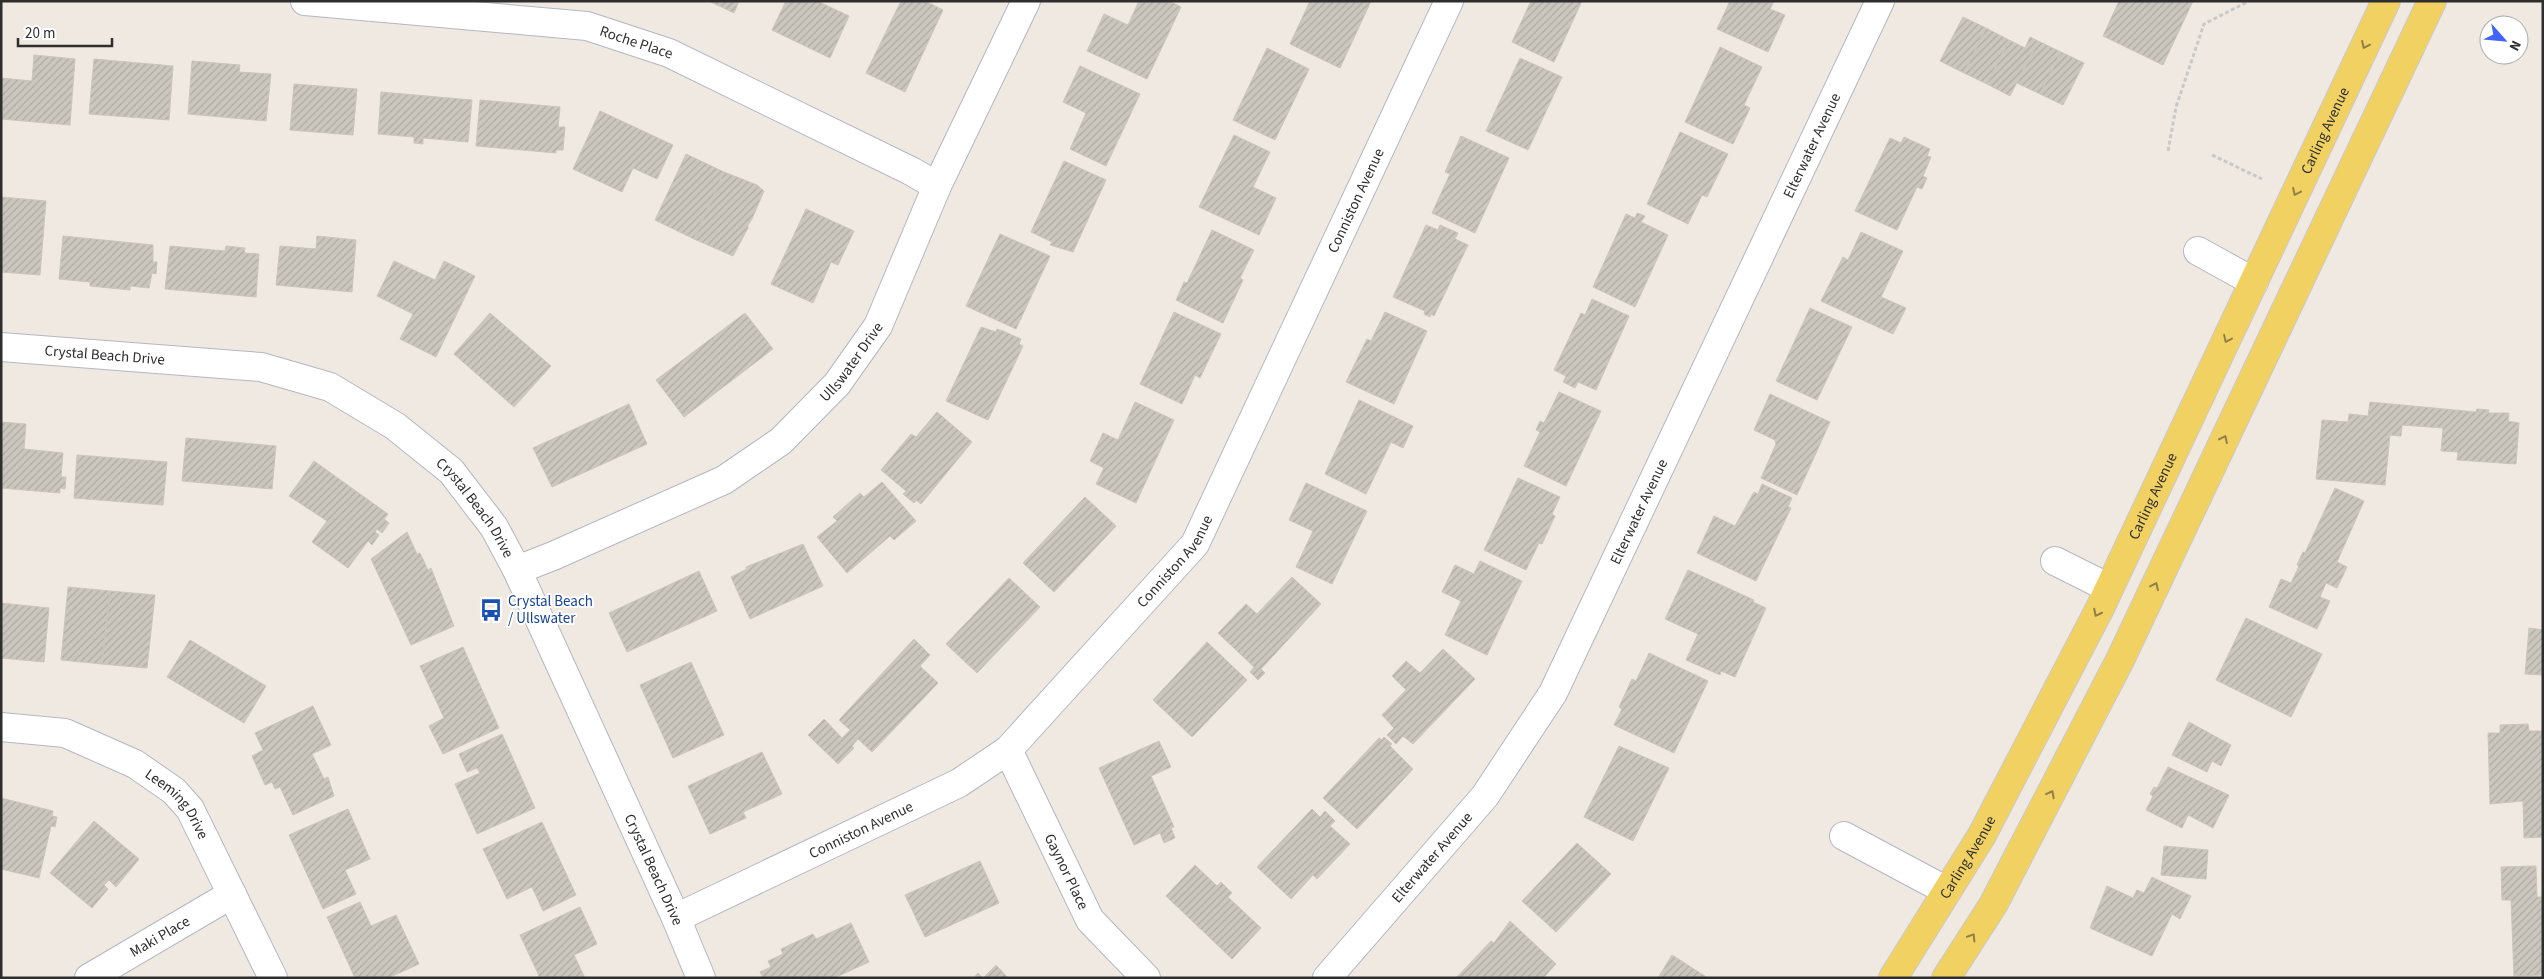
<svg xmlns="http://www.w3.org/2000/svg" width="2544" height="979" font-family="'Source Sans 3',sans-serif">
  <defs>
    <pattern id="building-hatch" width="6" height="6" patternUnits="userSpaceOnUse" patternTransform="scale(1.25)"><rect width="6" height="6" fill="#cbc7bf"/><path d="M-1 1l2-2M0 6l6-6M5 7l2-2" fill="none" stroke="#afaba4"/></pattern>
  </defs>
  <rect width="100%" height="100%" fill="#efe9e1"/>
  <path fill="url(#building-hatch)" stroke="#cbc5ba" d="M709,1H739L734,13Z
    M786,1H817L849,16L830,58L772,30Z
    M901,1H925L943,10L905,92L866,73Z
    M1139,1H1169L1181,7L1147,79L1087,51L1104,14L1128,25Z
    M1310,1H1371L1340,68L1290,44Z
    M1531,1H1582L1554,62L1512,42Z
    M1730,1H1774L1770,9L1785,15L1768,52L1717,29Z
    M2119,1H2193L2163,65L2103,36Z
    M1963,17L1986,28L1964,73L1940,61Z
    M1986,28L2009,40L1987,84L1964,73Z
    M2030,37L2038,41L2010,96L1987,84L2009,40L2025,48Z
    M2038,41L2061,52L2040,94L2017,83Z
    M1720,47L1762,67L1744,105L1750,108L1733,144L1685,122Z
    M1267,48L1309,69L1275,140L1233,120Z
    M2061,52L2084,63L2063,105L2040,94Z
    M34,55L75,59L70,125L1,119V78L32,81Z
    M1520,58L1562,77L1528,150L1486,131Z
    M94,59L173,66L169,120L89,114Z
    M192,61L240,65L239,72L271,74L266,121L188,114Z
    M1080,66L1140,94L1106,166L1070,149L1086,113L1063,102Z
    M294,84L357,89L353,135L290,130Z
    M381,92L472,100L468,142L423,138V144L414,143V137L378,134Z
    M480,100L560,107L558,127H565L563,150H556V153L476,146Z
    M600,111L673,145L657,179L633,168L622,192L573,169Z
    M1680,132L1728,154L1707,197L1702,195L1688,224L1647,204Z
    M1234,135L1270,152L1253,187L1276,198L1259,235L1199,207Z
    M1461,136L1509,158L1475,233L1432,213L1450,174L1445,172Z
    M1904,137L1930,149L1927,156L1931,157L1923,176L1927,178L1922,189L1917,187L1897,230L1855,211L1890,138L1901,143Z
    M686,154L724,172L694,239L655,220Z
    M1064,161L1106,180L1073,252L1050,245L1052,242L1031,232Z
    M724,172L757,185L764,191L752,219L748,225V228L733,256L694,239Z
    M1,197L46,201L40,275L1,272Z
    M806,209L854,231L838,265L831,262L813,303L771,284Z
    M1637,213L1645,216L1641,222L1668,235L1635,307L1593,287L1626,214L1635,218Z
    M1426,225L1438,230L1440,225L1458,233L1455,239L1468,245L1434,316L1431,314L1430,317L1424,314L1425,311L1393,297Z
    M1212,230L1254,250L1240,278L1243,280L1223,323L1176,300L1184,282L1187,283Z
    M1861,232L1903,251L1881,297L1906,308L1893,334L1821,301L1843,257L1848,260Z
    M1000,234L1050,256L1016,329L966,306Z
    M63,236L153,245V262H157L156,274L152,273L149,288L130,286V290L90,286V282L59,279Z
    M317,236L356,240L352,292L276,285L280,246L316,249Z
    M170,246L225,251L226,246L245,248L244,253L259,254L256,297L165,289Z
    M394,261L435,280L444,261L475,276L436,357L400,339L413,314L377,296Z
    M1592,299L1629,316L1596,390L1578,382L1575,388L1563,382L1566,376L1554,370L1581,313L1585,315Z
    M1810,308L1852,327L1817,400L1776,381Z
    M1174,312L1221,334L1200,378L1195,375L1182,404L1140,384Z
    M1385,312L1427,331L1394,404L1346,382L1367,339L1371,341Z
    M490,313L551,366L514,407L454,354Z
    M745,313L773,349L684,417L656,380Z
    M981,327L996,332L997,329L1003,331L1021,339L1019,344L1023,346L988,420L946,401Z
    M1559,392L1601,411L1566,486L1524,466L1540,432L1536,430L1540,421L1544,423Z
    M1770,394L1830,422L1797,495L1761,478L1776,444L1775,440L1754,430Z
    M1359,400L1413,426L1403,448L1391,442L1366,494L1325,474Z
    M1135,402L1174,420L1136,503L1096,484L1104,468L1090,461L1103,433L1118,440Z
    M2370,402L2476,412L2477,409L2489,410L2488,413H2509L2508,421L2519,423L2516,464L2457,460L2458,452L2441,451L2443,428L2402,425L2401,436L2390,435L2385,485L2316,479L2322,420L2348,422L2349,414L2368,416Z
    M629,404L647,444L552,487L533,448Z
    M937,412L972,442L921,504L916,500L914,503L903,494L906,491L881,470L911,434L916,437Z
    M1,422L26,424L24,449L63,453L61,477H66L65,489L60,488V493L1,488Z
    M186,438L276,446L272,489L182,481Z
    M77,455L167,462L163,505L74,498Z
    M314,461L388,514L384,519L389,523L382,533L377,529L375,532L379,535L372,545L368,541L348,568L312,542L327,521L289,496Z
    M1518,478L1560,497L1552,514L1555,516L1542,544L1539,543L1526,570L1484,550Z
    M882,482L916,521L894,540L890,536L847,573L817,537L837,521L833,517L860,493L864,497Z
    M1306,483L1367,511L1332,584L1296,567L1313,531L1289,520Z
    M1762,484L1792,498L1788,507L1791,508L1756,581L1697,553L1714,516L1735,526L1754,492L1758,494Z
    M2335,488L2364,501L2337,562L2347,567L2337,588L2326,583L2320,597L2330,601L2317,629L2269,607L2281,579L2291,583L2299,566L2297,565L2303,552L2305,553Z
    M1085,497L1116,526L1054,592L1023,563Z
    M407,532L417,554L420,553L428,570L431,568L454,626L411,645L371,559Z
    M803,544L823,586L750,619L731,577L747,569L746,567Z
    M1480,561L1522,581L1487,655L1445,635L1461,601L1442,592L1455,565L1474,574Z
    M1688,570L1754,600L1753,602L1766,608L1735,677L1721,671L1720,675L1686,660L1698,634L1665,619Z
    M699,571L717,611L627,652L609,613Z
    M1292,577L1321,604L1261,669L1265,673L1258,680L1250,672L1254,667L1218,633L1246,604L1257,614Z
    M1009,578L1040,607L977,673L946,644Z
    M68,587L110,591L102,664L61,660Z
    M110,591L155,595L147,668L102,664Z
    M1,603L49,608L44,662L1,658Z
    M2246,618L2322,654L2291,717L2216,680Z
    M2529,628L2543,630V675L2525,674Z
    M914,639L930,655L920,666L938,683L872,752L858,739L852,746L854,748L838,764L808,735L824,719L842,738L850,730L839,720Z
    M190,640L266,686L244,723L167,677Z
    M1207,642L1247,680L1192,737L1153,700Z
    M463,647L499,728L443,754L429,726L444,718L420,666Z
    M1443,649L1475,679L1413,744L1403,736L1396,744L1387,735L1394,728L1382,715L1406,690L1392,676L1406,661L1420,673Z
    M1649,653L1708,681L1674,753L1614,725L1622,709L1619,707L1632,679L1636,681Z
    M691,662L724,735L673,758L640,685Z
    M313,706L331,745L312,754L324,779L328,777L334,796L293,815L280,787L275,789L272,782L265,785L252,756L263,750L255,733Z
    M2189,722L2231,745L2221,766L2212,761L2207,772L2172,755Z
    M2528,724L2529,731H2543V837L2524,838L2523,801L2490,804L2488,733H2500V725Z
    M502,734L535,808L477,834L455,784L480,773L477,768L467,772L459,754Z
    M1384,737L1392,744L1390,746L1413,769L1357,829L1323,798L1379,738L1382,740Z
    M1159,741L1171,767L1151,776L1174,827L1171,828L1175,838L1164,843L1160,833L1134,845L1099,768Z
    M1619,746L1669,768L1633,841L1584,817Z
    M762,752L782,794L743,812L746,818L710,834L688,786Z
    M2168,767L2229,795L2213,828L2188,815L2182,828L2146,810L2153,796L2150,794L2154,787L2157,788Z
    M1,798L53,811L52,816L57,817L55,827L51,826L39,878L1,869Z
    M348,809L370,859L345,870L356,894L323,909L289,835Z
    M1312,809L1320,817L1325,811L1335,821L1330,826L1350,844L1317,879L1313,875L1291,899L1257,867Z
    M94,821L139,859L116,887L109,880L104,885L108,889L92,908L50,873Z
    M542,822L576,895L543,911L532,887L507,899L483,849Z
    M1577,843L1611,874L1556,932L1522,901Z
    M2164,846L2208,850L2206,879L2161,875Z
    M980,861L999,903L925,937L905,895Z
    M1195,865L1217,886L1221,882L1232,893L1228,897L1261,928L1232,959L1166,896Z
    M2536,866L2537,897H2543V975L2514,976L2511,900H2502L2501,867Z
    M2152,877L2191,896L2180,919L2172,914L2152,956L2090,928L2107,886L2133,898L2137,890L2144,893Z
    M360,902L371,926L396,915L419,964L388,978H355L327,917Z
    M580,907L597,944L574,955L585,978H540L520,935Z
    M1510,921L1556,964L1543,978H1456L1491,941L1494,943Z
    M851,923L869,962L834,978H763L760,972L771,967L768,961L783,954L781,949L813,934L816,939Z
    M1672,955L1708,978H1658Z
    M996,965L1008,978H974L978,973L983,978Z"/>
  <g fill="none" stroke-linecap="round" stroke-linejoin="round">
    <defs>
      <g id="minor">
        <path id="s1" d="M305,1L587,26L669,53L911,171L937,186"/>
        <path d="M2198,251L2254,282"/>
        <path id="s2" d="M1,347L261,367L330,387L395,426L451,471L494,527L517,570L676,918L701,978"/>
        <path d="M2055,561L2109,588"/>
        <path id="s3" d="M517,570L553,556L724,480L781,441L837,384L878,326L937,186L1026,1"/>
        <path id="s4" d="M1,727L65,733L135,764L174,791L190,809L273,978"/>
        <path id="s5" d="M1008,750L1090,920L1146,978"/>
        <path d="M1844,836L1947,891"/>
        <path id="s6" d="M676,918L959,783L1008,750L1195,544L1449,1"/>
        <path id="s7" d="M89,978L232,894"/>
        <path id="s8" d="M1327,978L1485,796L1553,693L1880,1"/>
      </g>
      <g id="major">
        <path id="s9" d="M1893,978L1982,835L2100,608L2386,1"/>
        <path d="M1946,978L1993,905L2120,660L2432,1"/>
      </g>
    </defs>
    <use href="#minor" stroke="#b4b7c1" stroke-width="30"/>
    <use href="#major" stroke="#c9c9c9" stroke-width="30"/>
    <path stroke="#c9c9c9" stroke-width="3" stroke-dasharray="4 2.5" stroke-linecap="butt" d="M2168,151L2176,107L2204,24L2249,1
      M2212,155L2262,179"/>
    <use href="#minor" stroke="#fff" stroke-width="28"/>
    <use href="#major" stroke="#f2d163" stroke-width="28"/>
  </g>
  <defs><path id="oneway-chevron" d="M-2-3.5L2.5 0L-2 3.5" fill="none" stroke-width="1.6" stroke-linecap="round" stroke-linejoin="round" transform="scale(1.25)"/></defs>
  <g stroke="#908048">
    <use href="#oneway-chevron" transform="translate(2365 45) rotate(115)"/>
    <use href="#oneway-chevron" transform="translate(2296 192) rotate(115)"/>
    <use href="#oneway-chevron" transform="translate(2227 339) rotate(115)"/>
    <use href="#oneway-chevron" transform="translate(2224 439) rotate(-65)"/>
    <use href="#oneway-chevron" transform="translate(2155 586) rotate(-65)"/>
    <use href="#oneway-chevron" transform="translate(2097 613) rotate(117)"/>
    <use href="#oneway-chevron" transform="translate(2051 794) rotate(-62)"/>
    <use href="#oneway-chevron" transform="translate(1972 937) rotate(-58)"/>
  </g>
  <defs>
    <symbol id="bus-bare" viewBox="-9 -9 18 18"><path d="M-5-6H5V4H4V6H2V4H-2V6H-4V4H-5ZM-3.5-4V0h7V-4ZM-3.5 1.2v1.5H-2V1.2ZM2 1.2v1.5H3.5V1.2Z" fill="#1a4fb4" stroke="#fff" stroke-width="2.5" paint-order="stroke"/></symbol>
  </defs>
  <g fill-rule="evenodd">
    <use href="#bus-bare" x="475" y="594" width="32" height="32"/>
  </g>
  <g text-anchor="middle" stroke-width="4" stroke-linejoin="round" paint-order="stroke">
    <g font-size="15" fill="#2e2e2e" stroke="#fff">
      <text dy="5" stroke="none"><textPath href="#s1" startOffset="335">Roche Place</textPath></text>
      <text dy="5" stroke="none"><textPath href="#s9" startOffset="952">Carling Avenue</textPath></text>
      <text dy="5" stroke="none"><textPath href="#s8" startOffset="970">Elterwater Avenue</textPath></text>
      <text dy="5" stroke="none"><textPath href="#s6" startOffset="1030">Conniston Avenue</textPath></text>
      <text dy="5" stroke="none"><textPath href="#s2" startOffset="104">Crystal Beach Drive</textPath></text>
      <text dy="5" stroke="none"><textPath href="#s3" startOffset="401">Ullswater Drive</textPath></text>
      <text dy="5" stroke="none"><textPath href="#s9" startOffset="548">Carling Avenue</textPath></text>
      <text dy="5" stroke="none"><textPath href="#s2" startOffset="524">Crystal Beach Drive</textPath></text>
      <text dy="5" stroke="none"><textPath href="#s8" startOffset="565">Elterwater Avenue</textPath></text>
      <text dy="5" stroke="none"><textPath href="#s6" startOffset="625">Conniston Avenue</textPath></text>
      <text dy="5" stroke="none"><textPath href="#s4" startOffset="200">Leeming Drive</textPath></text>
      <text dy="5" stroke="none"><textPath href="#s6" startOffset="205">Conniston Avenue</textPath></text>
      <text dy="5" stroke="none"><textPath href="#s9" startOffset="142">Carling Avenue</textPath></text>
      <text dy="5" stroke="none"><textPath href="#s8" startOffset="160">Elterwater Avenue</textPath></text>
      <text dy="5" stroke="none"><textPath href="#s2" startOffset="929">Crystal Beach Drive</textPath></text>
      <text dy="5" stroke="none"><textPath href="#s5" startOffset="135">Gaynor Place</textPath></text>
      <text dy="5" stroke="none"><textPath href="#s7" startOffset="82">Maki Place</textPath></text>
    </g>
    <g font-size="15" fill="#164399" stroke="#fff" text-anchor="start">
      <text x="508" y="606">Crystal Beach<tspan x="508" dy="17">/ Ullswater</tspan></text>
    </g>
  </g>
  <rect width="2544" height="979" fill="none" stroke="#2e2e2e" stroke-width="5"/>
  <g transform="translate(2504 40) rotate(117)"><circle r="24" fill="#ffffff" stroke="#ababab"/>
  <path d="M0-4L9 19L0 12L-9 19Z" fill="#4264fb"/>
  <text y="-8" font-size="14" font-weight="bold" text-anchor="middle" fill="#2e2e2e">N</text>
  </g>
  <path d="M18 38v8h94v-8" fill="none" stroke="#2e2e2e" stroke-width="2.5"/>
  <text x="25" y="38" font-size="15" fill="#2e2e2e" stroke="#ffffff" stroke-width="4" paint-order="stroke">20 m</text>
</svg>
